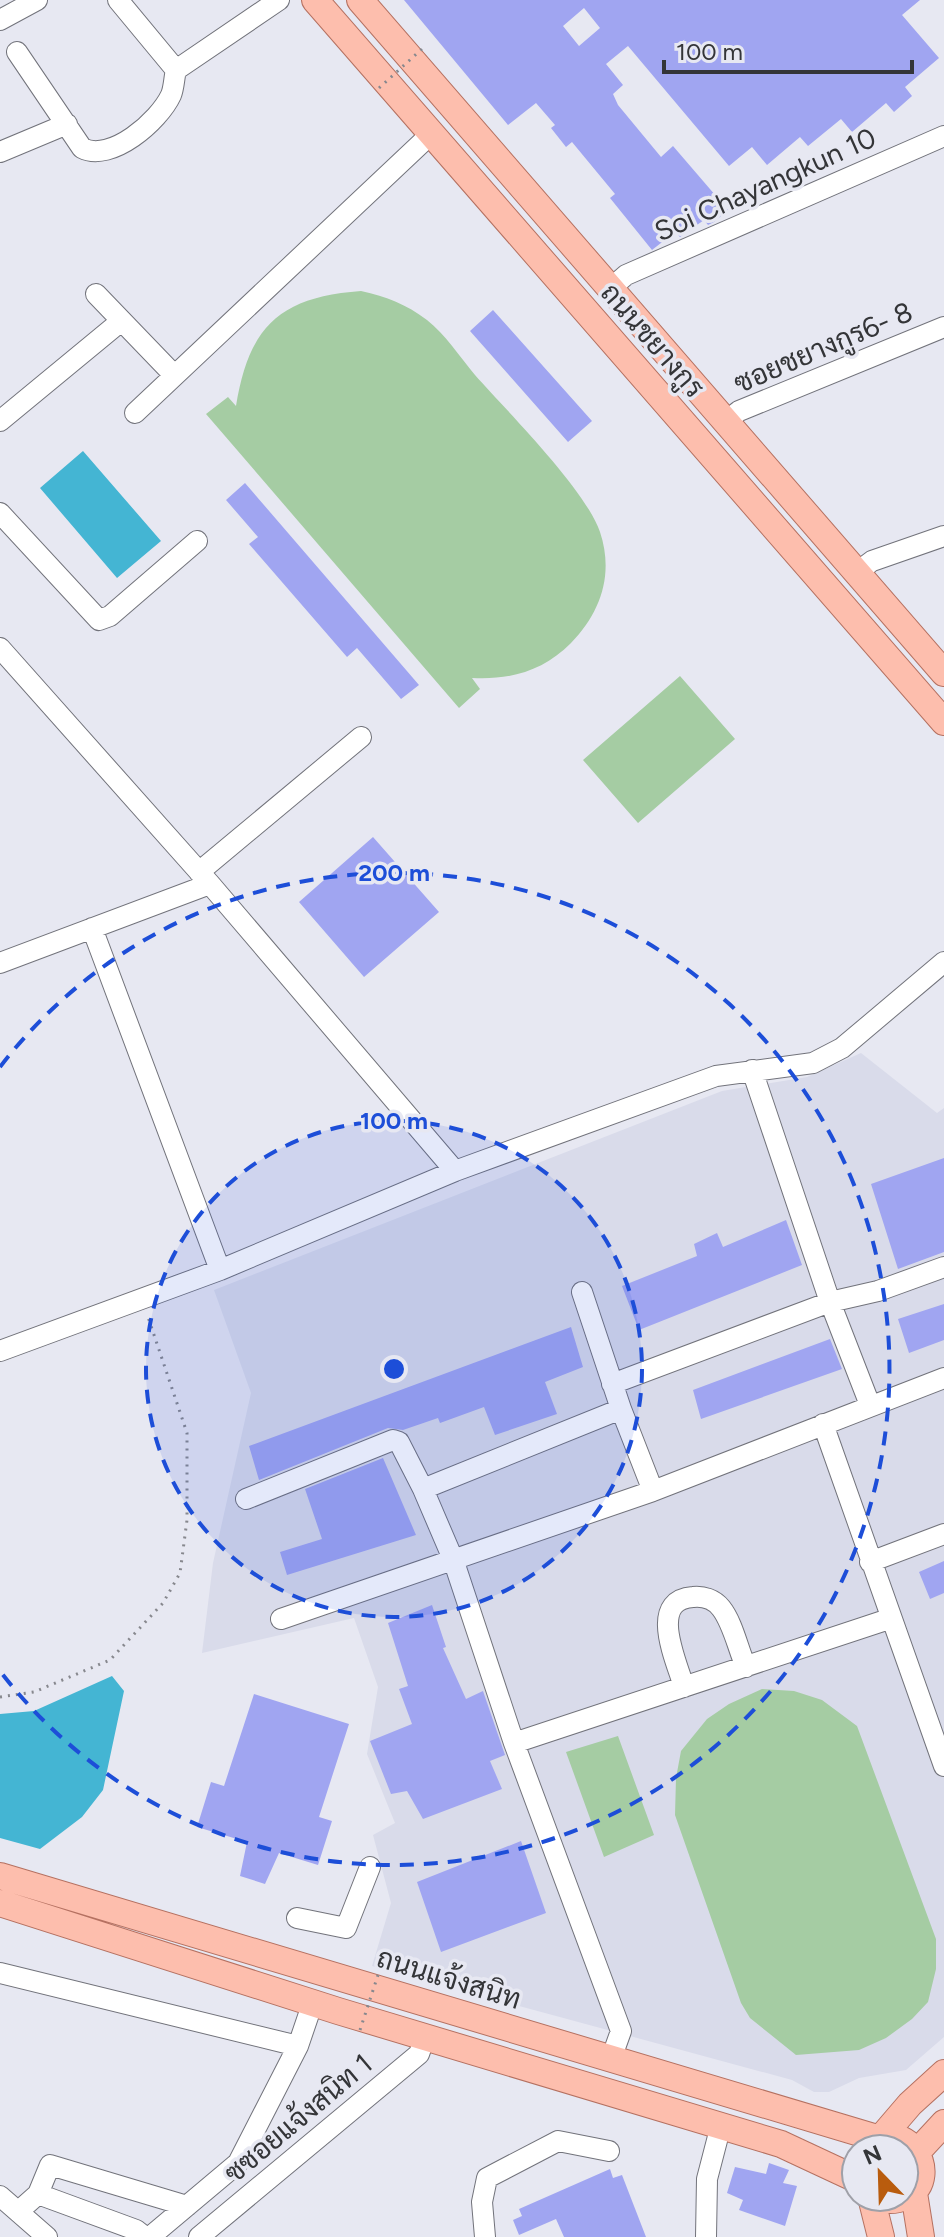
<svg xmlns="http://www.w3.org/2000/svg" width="944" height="2237" font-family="Figtree,Sarabun,sans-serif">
  <rect width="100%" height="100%" fill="#e7e8f2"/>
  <path fill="#d9dbea" d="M861,1053L937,1113L944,1108V2037L906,2070L859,2078L829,2092H814L792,2080L372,1966L391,1903L373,1835L395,1823L367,1754L378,1687L354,1618L202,1653L213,1563L251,1393L214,1290L722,1091L807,1077Z"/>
  <path fill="#a5cca3" d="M361,291C387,297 406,304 427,320C445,334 460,357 475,375C507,411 586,490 600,532C614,574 601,612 571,643C543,671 511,680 472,678L480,689L459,708L206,414L228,397L236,406C249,326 280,297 361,291Z
    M680,676L735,739L638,823L583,760Z
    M762,1689L794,1691L822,1700L857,1726L936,1939V1969L928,2002L912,2019L886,2038L859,2050L796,2055L750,2018L741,2003L675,1815L676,1778L681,1751L707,1719L729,1704Z
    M618,1736L654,1835L604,1857L566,1752Z"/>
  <path fill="#44b5d3" d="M83,451L161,541L117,578L40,488Z
    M112,1676L124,1691L103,1790L82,1817L40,1849L0,1838V1714L34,1711Z"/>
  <path fill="#a0a5f1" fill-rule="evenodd" d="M404,0H920L902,15L939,58L905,87L912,96L894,112L886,103L852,132L841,119L808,146L800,137L767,165L752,147L729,166L628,46L606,64L623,85L613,94L618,105L661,157L673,146L728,210L714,222L708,225L704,220L680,237L675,232L652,250L610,198L615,194L572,142L566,147L551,128L555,125L536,103L508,125ZM584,8L600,28L579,46L563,26Z
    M493,310L592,421L568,442L470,331Z
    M245,483L419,685L401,699L357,648L347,657L249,544L258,537L226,500Z
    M373,837L439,912L364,977L299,902Z
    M944,1158V1252L898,1269L871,1184Z
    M786,1220L802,1265L639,1330L622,1286L697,1256L694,1244L717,1233L723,1247Z
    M944,1304V1340L909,1353L898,1319Z
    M571,1327L583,1367L545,1382L557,1414L495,1435L484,1407L440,1423L438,1418L403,1430L388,1428L259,1480L249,1446Z
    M830,1339L842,1369L701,1419L693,1390Z
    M383,1458L416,1535L287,1575L280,1552L322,1539L305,1489Z
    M944,1561V1593L930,1599L919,1572Z
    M432,1605L446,1647L443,1648L466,1699L483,1691L505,1755L490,1761L502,1789L423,1819L407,1791L391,1794L370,1741L412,1724L399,1689L408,1686L388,1623Z
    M254,1694L349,1724L319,1817L332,1821L318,1865L279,1853L265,1884L240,1876L247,1842L197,1827L211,1782L224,1786Z
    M521,1841L546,1913L441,1952L417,1882Z
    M769,2163L789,2170L783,2183L797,2186L785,2226L739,2210L743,2200L727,2193L735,2167L766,2174Z
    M610,2169L613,2178L622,2175L646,2237H564L556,2219L519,2235L513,2220L522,2216L519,2209Z"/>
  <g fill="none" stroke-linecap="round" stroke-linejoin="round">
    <defs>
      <path id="minor" d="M118,0L176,70
        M0,20L37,0
        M17,52L82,148C111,163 159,121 171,95C174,88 174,78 176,70L279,0
        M0,152L67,124
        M611,288L626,275L944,136
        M96,294L173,374
        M135,413L431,134
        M0,421L120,322
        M725,422L739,411L944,327
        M0,513L99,620L110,616L197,541
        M856,573L872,561L944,536
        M0,648L210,884L455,1171
        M199,872L361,737
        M92,928L220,1270
        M0,963L210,884
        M752,1070L830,1302L870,1405
        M582,1292L621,1409L653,1491
        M0,1351L220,1270L455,1171L716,1076L813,1063L842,1048L944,962
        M612,1384L830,1302L878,1291L944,1267
        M823,1424L944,1766
        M246,1499L393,1440L399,1442L423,1489
        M870,1562L944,1534
        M281,1619L653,1491L944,1378
        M684,1687C677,1662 647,1600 693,1597C703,1596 714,1599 721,1608C733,1623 738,1649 746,1667
        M514,1743L889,1619
        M297,1918L346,1928L370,1867
        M0,1973L298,2046
        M611,2059L621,2031L514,1743L453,1559L423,1489L621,1409
        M38,2194L136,2230L145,2237
        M0,2196L47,2237
        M20,2210L38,2194L50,2165L187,2206
        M150,2237L238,2163L298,2046L313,2002
        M199,2237L419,2054L425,2037
        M485,2237L482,2202L487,2178L558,2141L609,2151
        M706,2237L707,2179L721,2125"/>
      <path id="major" d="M315,0L944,722
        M360,0L944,673
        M0,1876L880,2139
        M0,1903L338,2011L781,2144L856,2179
        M880,2139L910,2104L944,2073
        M867,2149C903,2111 944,2176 907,2196C898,2200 887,2202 877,2197
        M918,2151L944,2123
        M914,2193L921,2237
        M871,2197L881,2237"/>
    </defs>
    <use href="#minor" stroke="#72737b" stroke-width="22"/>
    <use href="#major" stroke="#b57161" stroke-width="28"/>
    <path stroke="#87888e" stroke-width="3" stroke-dasharray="2 6" stroke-linecap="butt" d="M0,1697L34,1692L110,1660L163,1603L180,1573L187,1520V1433L148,1317"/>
    <use href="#minor" stroke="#fff" stroke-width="20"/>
    <use href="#major" stroke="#fdbead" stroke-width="26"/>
    <path stroke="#87888e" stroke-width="3" stroke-dasharray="2 6" stroke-linecap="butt" d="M379,88L423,48
      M360,2030L378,1975"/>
  </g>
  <circle cx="394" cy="1369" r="248" fill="#1d4ed8" fill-opacity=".12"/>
  <g fill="none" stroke="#1d4ed8" stroke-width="4" stroke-dasharray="14 10">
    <circle cx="394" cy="1369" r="248"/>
    <path d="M0 1067A496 496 0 1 1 0 1671"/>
  </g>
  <g text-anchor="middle" stroke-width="7" stroke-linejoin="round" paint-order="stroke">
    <g font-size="28" fill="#343538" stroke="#e7e8f2">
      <text transform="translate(765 184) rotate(-24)" y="10">Soi Chayangkun 10</text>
      <text transform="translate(653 340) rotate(49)" y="10">ถนนชยางกูร</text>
      <text transform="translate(823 347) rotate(-23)" y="10">ซอยชยางกูร6- 8</text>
      <text transform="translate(449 1978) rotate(17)" y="10">ถนนแจ้งสนิท</text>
      <text transform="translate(298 2118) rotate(-40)" y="10">ซซอยแจ้งสนิท 1</text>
    </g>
  </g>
  <circle cx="394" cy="1369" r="12" fill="#1d4ed8" stroke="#e7e8f2" stroke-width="4"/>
  <g font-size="24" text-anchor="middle" font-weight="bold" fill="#1d4ed8" stroke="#e7e8f2" stroke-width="7" stroke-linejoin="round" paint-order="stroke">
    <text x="394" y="881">200 m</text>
    <text x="394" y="1129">100 m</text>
  </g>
  <g transform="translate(880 2173) rotate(337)"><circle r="38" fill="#e7e8f2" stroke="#9fa0a8" stroke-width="2"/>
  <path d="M0-6L14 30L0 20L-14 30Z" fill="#b95c0e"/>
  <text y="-12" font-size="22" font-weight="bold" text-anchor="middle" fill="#343538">N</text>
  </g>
  <path d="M664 60v12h248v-12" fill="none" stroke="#343538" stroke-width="4"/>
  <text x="676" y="60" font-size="24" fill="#343538" stroke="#e7e8f2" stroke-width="6" paint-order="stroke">100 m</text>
</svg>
